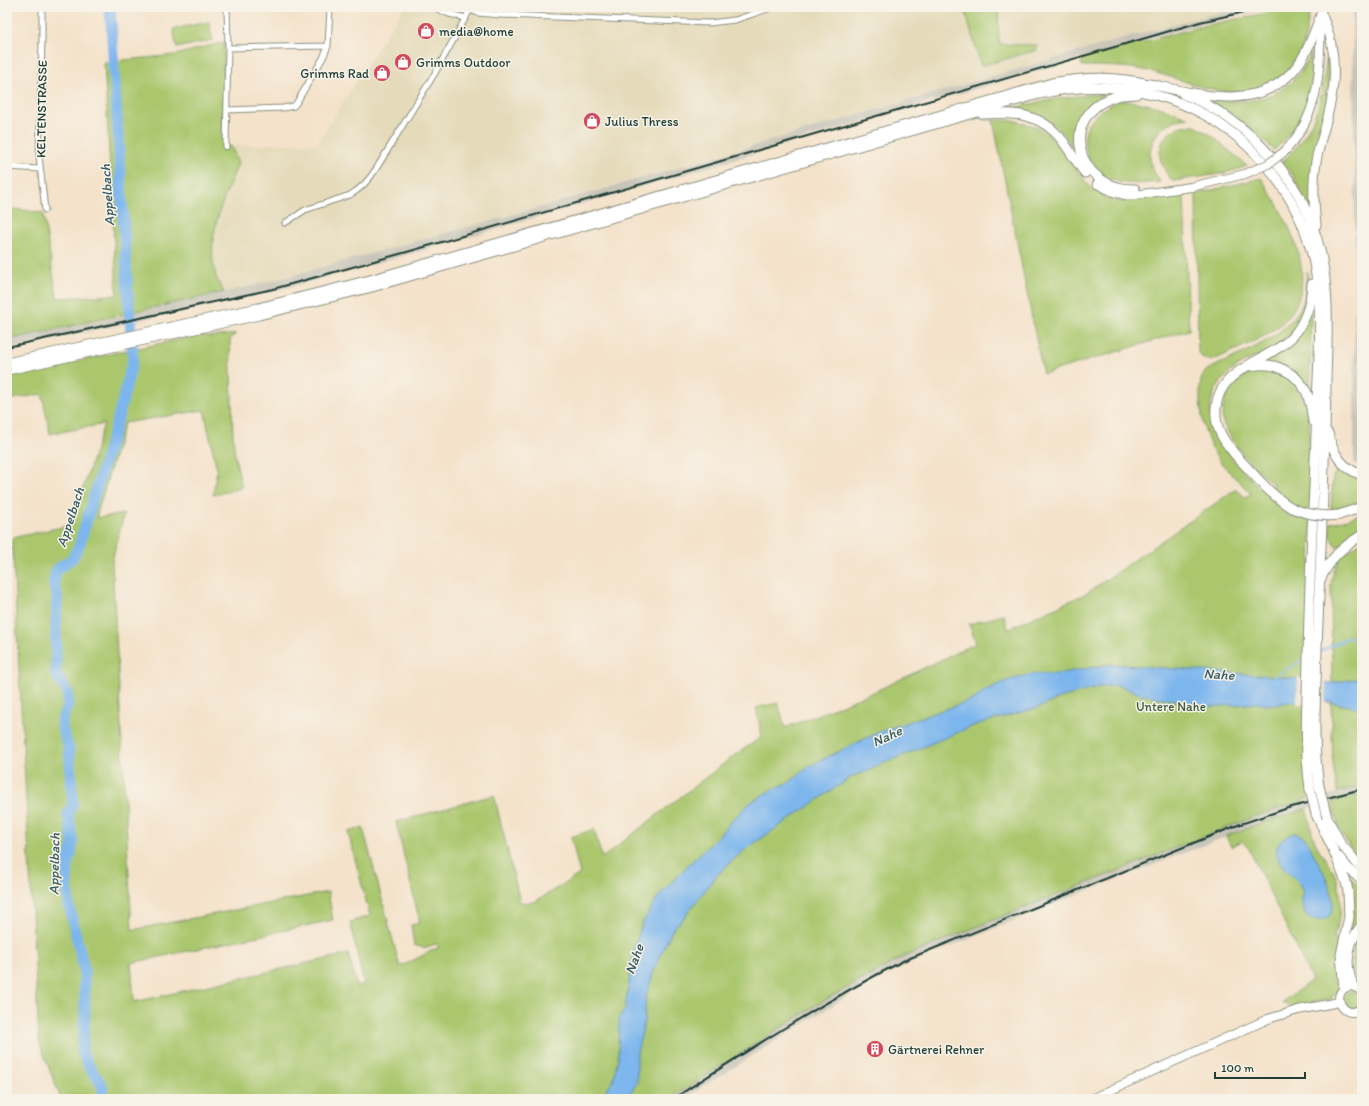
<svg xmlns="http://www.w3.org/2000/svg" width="1369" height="1106" font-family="Itim,sans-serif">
  <rect width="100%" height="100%" fill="#f7f3e8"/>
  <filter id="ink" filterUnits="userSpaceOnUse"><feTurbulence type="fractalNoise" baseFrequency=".025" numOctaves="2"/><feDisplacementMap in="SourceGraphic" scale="8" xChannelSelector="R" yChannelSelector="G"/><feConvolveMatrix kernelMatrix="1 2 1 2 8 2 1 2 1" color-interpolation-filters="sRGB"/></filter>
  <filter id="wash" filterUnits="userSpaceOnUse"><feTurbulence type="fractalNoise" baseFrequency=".012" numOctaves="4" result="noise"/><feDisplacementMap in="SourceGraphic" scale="16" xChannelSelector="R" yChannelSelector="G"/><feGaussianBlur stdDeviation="0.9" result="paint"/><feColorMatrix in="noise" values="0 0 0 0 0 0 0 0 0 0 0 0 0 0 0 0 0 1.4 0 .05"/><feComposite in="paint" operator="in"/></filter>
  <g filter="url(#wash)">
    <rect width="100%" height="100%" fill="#f4e2ca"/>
    <path fill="#e5daba" d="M404,7H1241L1153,30L410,243L272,281L224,292L216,276L212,247L216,224L238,163L231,146L317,143Z"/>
    <path fill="#c7c4b8" d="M1241,7H1276L1208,22L1157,36L417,252L275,291L7,349V340L123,316L272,281L540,207L1153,30Z
      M1352,7H1362V464H1354L1355,197Z
      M1362,786V794L1306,809L1253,826L1074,896L906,965L860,988L683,1099H669L816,1005L901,958L971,929L1249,819L1286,806Z"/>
    <path fill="#aac76e" stroke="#648251" d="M964,7H998L999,44L1037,45V50L981,66Z
      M1297,7H1310C1308,23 1305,49 1295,63C1278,86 1244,96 1216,90C1194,86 1171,76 1149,71C1127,66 1104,66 1082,66L1081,59L1206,25Z
      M209,22L213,40L177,48L173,29Z
      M224,42L223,145L231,146L238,163C225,198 204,237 216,276C217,281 221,287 224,292L7,340V208L43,213L57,298L117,295L104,62L175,55Z
      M1328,47L1330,71L1329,98L1311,210L1293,176L1282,162C1320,126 1322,96 1328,47Z
      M1311,52C1311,64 1312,78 1311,90C1307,114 1291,134 1274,150L1233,114L1204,98C1240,104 1273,104 1299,74C1304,68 1308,59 1311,52Z
      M1105,94C1081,109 1076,120 1074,148C1056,123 1042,113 1012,108C1043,101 1073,95 1105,94Z
      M1119,100C1148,103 1163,107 1189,118C1184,119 1179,119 1174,121C1156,127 1147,147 1151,165C1153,171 1157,176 1160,182C1144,183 1129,186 1113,180C1108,178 1099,173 1095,169C1086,158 1081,137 1088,125C1095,112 1107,107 1119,100Z
      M993,120L1016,121L1034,126L1050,136L1090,187L1106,198L1122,202L1184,194L1189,330L1043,374Z
      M1181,126H1195L1211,135L1247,166L1226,173L1173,181C1160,168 1153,146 1170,133C1173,130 1177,128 1181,126Z
      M1261,178C1286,217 1327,284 1281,324C1263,340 1235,349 1214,360C1206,361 1203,359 1198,352L1196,194Z
      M1307,271C1307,276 1309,282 1309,286C1309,295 1304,311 1301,319C1300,324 1294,330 1291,334C1282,343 1271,349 1261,355C1254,358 1247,360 1241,364C1179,406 1224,452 1262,490L1274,485C1256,469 1237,452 1227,430C1225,427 1223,424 1223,422C1221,415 1223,406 1225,400C1238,363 1287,360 1304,396C1313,414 1308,452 1307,472L1311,471L1309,798L1303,800V801L1261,814L971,929L901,958L816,1005L669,1099H61L39,1042L12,538L71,525L104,424L50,434L42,394L7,400V376L200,335L209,337L236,334L230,339L233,435L235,457L242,488L213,495L217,470L204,410L124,423L97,514V518L124,514L112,561L132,930L328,892L333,920L131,963L134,1002L348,954L357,987L364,984L350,922L370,916L348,832L363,828L400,967L439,947L436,944L423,948L414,945L411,925L420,923L396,822L494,795L520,902L529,903L536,901L580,874L571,837L594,829L602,858L736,754L762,737L756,708L778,703L785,728L876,691L976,643L969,624L1004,615L1008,629L1087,593L1236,489L1245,497L1251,494C1243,484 1232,476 1223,465C1207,447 1202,423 1200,399C1200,387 1199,378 1207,370C1239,354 1293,336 1304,299C1306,290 1306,280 1307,271Z
      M1311,313L1310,393L1305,383L1259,362Z
      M1340,466L1362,478V501L1340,508L1331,509L1333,476Z
      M1362,513V531L1337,547C1330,539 1329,533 1330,523L1348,519Z
      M1362,542V678L1332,683L1331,585C1335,559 1341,555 1362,542Z
      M1331,702L1362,709V786L1337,792L1333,763Z
      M1362,794V862L1351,849L1338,827L1332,802Z
      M1306,809C1310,820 1311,833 1316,844C1320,854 1328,861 1333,870C1344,892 1342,914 1334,936L1339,947L1341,985L1331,999L1292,1007L1282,1002L1312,980L1249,849L1242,841L1231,847L1226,836L1253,826Z
      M1347,875L1362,888V920L1351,933H1350C1354,911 1353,896 1347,875Z
      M1362,932V986L1357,983C1350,967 1350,946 1362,932Z
      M1343 1000a9 9 0 1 1 18 0a9 9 0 1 1-18 0Z"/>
    <path fill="#7db6ed" stroke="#4e7a90" d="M1111,664L1284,677L1331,683L1362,678V709L1331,702H1288L1276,705L1258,703L1210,707L1140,694L1117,685L1100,687L1060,698L1038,708L978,724L897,758L884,762L871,770L853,776L743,851L716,876L683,919L674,927L667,941L654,971L646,997L644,1024L637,1053V1083L626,1099H599L613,1081L618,1058L619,1020L625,1008L634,948L643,922L658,897L687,866L716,839L731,821L751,802L775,788L790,782L809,766L879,732L975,699L984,691L1006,681L1032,674H1056Z
      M1294,833C1298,834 1302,835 1305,838C1309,843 1311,849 1314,855C1322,867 1348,916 1321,920C1316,921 1313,920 1309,918C1304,912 1301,905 1302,898C1303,895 1304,892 1303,889C1299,880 1290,875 1284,868C1271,852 1275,840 1294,833Z"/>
    <path fill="#f4e2ca" d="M1298,677L1326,680L1325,704H1297Z"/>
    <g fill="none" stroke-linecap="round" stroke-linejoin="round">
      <path stroke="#7db6ed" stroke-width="2" d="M1319,652L1347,638L1362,633
        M1272,678L1305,659"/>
      <path stroke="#7db6ed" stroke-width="11" d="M103,1092L102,1085L88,1065L82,1052L85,1016L84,969L69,906L67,885L68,861L71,854L73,842L68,814L73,803L69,749L62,729V720L68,705V693L56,674V633L57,595L54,586V580L56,571L60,567L72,559L79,546L120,411L133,359L128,294L110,7"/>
    </g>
  </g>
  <g filter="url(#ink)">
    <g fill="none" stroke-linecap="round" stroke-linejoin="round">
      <defs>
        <path id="minor" d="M42,7V39L39,156L45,210
          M433,7L449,14L466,18
          M470,10L478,13L500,15L709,23L735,20L774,7
          M228,48L328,46
          M227,110L283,108L294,106L297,102L323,58L328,46L330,7
          M226,147L228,48L227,7
          M7,167L40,169
          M285,223L305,210L350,195C361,189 369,180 376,169L435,73L471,8"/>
        <path id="primary" d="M1320,144C1334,99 1342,59 1322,14
          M1284,152C1325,110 1319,61 1321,7
          M1097,184L1113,192L1124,195H1135L1191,187L1245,174
          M1362,992C1358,988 1353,985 1348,987C1328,993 1346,1024 1362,1007
          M1091,1099L1268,1019L1298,1010L1339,1002"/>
        <path id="trunk" d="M1183,94C1246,118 1298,175 1317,239C1331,286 1327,334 1326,382C1325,471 1320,561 1317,650C1316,695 1312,742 1319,786
          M982,114C1014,112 1041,113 1062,140C1070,151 1077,163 1085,173
          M1135,189C1077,191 1056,116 1114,97C1121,94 1129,95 1136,94
          M1316,225C1313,197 1312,171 1320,144
          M7,363L258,308L370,280L1052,83C1079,78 1106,76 1133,81C1185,89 1250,117 1292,72C1307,56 1313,35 1321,15
          M1252,366C1274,361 1297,372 1307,393C1310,402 1312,412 1313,421
          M7,370L259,315L372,287L1039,94C1097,81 1155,87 1207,116C1257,145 1296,194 1311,250C1324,299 1319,351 1317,401C1315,487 1309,573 1308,659C1307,703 1304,746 1310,789
          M1328,433C1333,453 1341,468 1362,475
          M1292,508C1271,496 1256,476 1239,459C1226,444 1214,430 1216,408C1219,367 1268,362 1292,337C1306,322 1311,304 1312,284
          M1339,515L1362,507
          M1320,580C1332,556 1340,549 1362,535
          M1316,814L1333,849L1346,882L1348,891L1349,917L1341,955L1344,988
          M1327,818L1341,844L1362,869
          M1339,857L1348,868L1362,881
          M1355,987C1351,982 1350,977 1349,972C1346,954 1350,939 1362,925"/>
      </defs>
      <use href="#minor" stroke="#8a907f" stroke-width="7"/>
      <use href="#primary" stroke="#8a907f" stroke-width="10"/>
      <use href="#trunk" stroke="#8a907f" stroke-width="11"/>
      <use href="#minor" stroke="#fff" stroke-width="5"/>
      <use href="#primary" stroke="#fff" stroke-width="8"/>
      <use href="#trunk" stroke="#fff" stroke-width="9"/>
      <path stroke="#1f3d34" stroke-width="2" d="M7,347L273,289L414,250L1156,35L1200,22L1266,7
        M673,1099C748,1050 823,1002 903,961L1238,825L1288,808L1362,789"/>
      <defs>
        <path id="primary-bridge" d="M1245,174L1268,164L1284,152"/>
        <path id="trunk-bridge" d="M1292,508C1308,515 1323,517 1339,515
          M1319,786L1327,818
          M1310,789L1316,814"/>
      </defs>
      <use href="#primary-bridge" stroke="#8a907f" stroke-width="10" stroke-linecap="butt"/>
      <use href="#trunk-bridge" stroke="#8a907f" stroke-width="11" stroke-linecap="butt"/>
      <use href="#primary-bridge" stroke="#fff" stroke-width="8"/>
      <use href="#trunk-bridge" stroke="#fff" stroke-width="9"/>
    </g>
  </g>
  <defs>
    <symbol id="shop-disc" viewBox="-11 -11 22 22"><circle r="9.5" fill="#d1495b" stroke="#f7f3e8"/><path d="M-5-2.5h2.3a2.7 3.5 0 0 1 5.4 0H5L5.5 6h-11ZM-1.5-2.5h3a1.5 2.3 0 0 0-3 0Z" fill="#fff"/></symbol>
    <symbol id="building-disc" viewBox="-11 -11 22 22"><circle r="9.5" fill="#d1495b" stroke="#f7f3e8"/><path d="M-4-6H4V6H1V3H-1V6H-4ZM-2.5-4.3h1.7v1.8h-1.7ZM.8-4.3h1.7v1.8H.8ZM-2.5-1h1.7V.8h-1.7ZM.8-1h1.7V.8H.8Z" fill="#fff"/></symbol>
  </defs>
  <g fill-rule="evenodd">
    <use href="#shop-disc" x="416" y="21" width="20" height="20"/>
    <use href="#shop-disc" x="393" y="52" width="20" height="20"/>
    <use href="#shop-disc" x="372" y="63" width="20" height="20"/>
    <use href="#shop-disc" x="582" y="111" width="20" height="20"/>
    <use href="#building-disc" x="865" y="1039" width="20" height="20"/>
  </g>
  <g text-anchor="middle" stroke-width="3" stroke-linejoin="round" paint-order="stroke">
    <g font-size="13" fill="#1f3d34" stroke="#f7f3e8" text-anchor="start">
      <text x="439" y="36">media@home</text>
      <text x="416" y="67">Grimms Outdoor</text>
      <text x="369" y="78" text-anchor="end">Grimms Rad</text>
      <text x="605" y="126">Julius Thress</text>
      <text x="888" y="1054">Gärtnerei Rehner</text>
    </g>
    <g font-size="13" fill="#1f3d34" stroke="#f7f3e8">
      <text transform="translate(41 109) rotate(-89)" y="5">KELTENSTRASSE</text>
    </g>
    <g font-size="13" fill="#3b5940" stroke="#f7f3e8">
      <text x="1171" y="711">Untere Nahe</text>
    </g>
    <g font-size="14" font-style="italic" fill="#365b62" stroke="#f7f3e8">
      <text transform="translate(107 195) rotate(-94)" y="5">Appelbach</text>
      <text transform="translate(70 517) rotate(-72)" y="5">Appelbach</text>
      <text transform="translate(1219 674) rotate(4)" y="5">Nahe</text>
      <text transform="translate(887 736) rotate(-25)" y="5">Nahe</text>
      <text transform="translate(54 864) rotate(-89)" y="5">Appelbach</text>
      <text transform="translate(634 959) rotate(-70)" y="5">Nahe</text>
    </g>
  </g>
  <rect width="1369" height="1106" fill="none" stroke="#f7f3e8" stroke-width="24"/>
  <path d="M1215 1072v6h90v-6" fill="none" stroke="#1f3d34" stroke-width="2"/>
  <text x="1221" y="1072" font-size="12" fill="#1f3d34" stroke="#f7f3e8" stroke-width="3" paint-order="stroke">100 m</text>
</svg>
